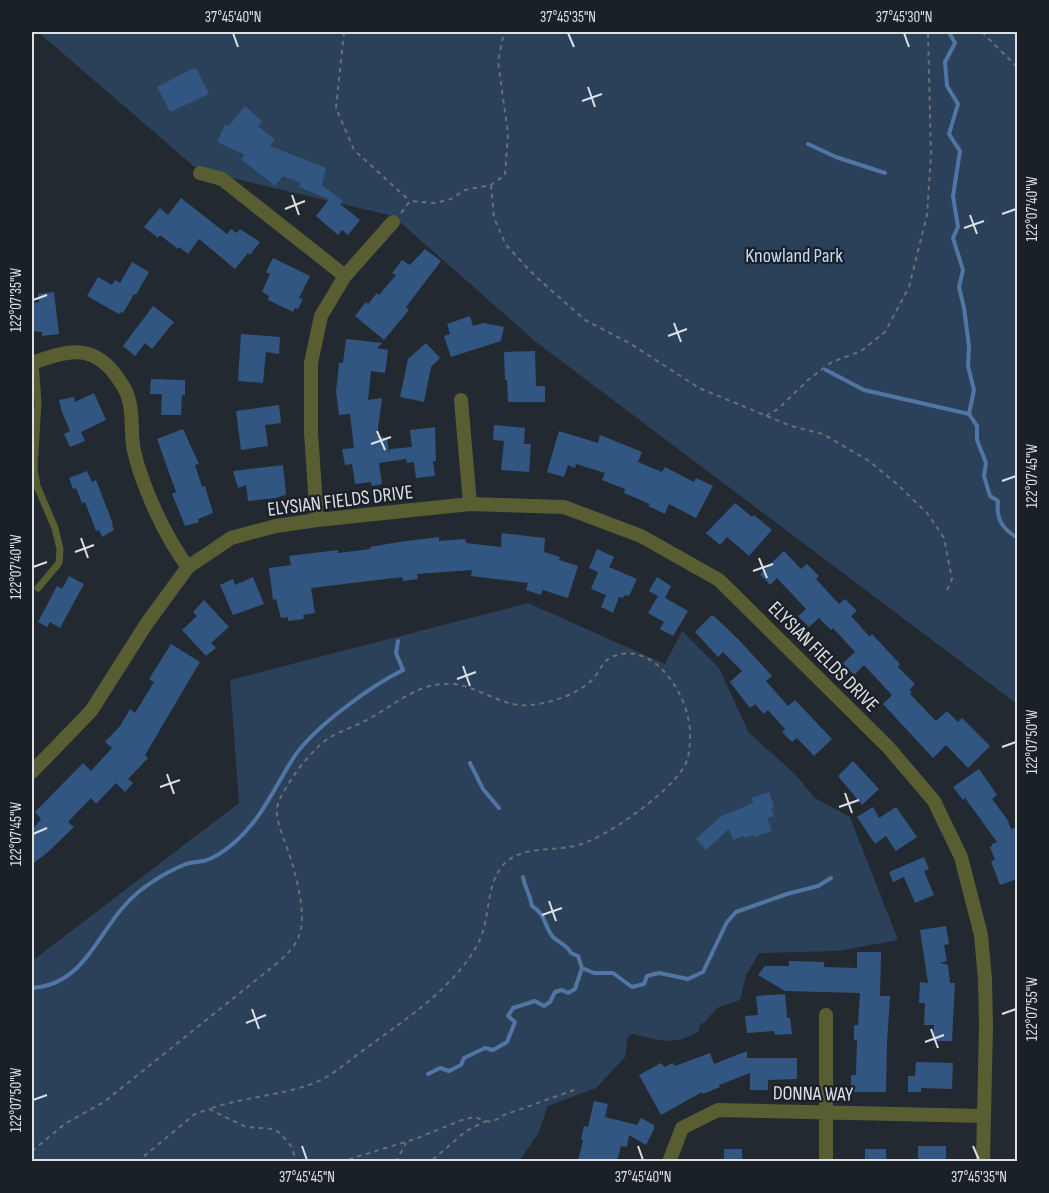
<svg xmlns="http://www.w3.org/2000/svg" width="1049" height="1193" font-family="'Sofia Sans Condensed',sans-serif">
  <rect width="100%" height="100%" fill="#232931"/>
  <path fill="#2b4059" d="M38,32H1017V704L536,342L393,216L198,170Z
    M528,603L665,664L682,631L719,668L749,733L794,773L815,798L850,817L898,940L838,951L759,953L746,975L740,1000L717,1008L704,1023L700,1024L699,1031C673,1047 660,1040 632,1034L628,1037L625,1057L596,1088L548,1106L538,1134L519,1161L32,1162V961L239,803L230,680Z"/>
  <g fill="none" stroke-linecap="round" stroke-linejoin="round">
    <path stroke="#5176a3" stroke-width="4" d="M949,32L955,43L945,62L947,86L958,104L949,134L960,151L953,196L958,227L953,238L963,270L959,287L964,308L969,346L968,366L974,390L969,414
      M808,144L836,157L885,173
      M826,370L864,390L969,414
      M969,414L977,426V440L986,463L984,476L990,496L998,501C996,519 1002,529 1018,538
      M470,763L483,789L499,808
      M582,968L594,973H613L632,987L644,984L647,976L659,973L688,979L703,972L727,922L736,912L787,894L818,886L831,878
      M32,988C83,985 96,936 126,904C141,887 166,872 186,864C192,862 198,862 204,861C215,858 227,849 235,842C263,817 274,788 294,757C314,727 371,686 403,670L396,653L398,641
      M428,1074L440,1068L449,1071L461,1065L464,1058L485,1048L493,1050L507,1042L515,1022L508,1016L513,1008L535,1001L544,1006L550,1002L555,992L562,990L568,993L575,989L582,968L578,956L571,953C567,945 559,943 553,937C543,925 547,915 532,906C530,893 525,889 523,877"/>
  </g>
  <path fill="#325682" d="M194,68L197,69L209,94L170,112L157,87Z
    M245,106L262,121L258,126L275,140L270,146L326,168L322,185L343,201L340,204L360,220L348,235L342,230L338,235L316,216L329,199L299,187L301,183L283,176L275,186L241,159L245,155L217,142L225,125L229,126Z
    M181,198L227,234L231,229L237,233L240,229L260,242L250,255L248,253L235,269L199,239L188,254L179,247L178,249L160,235L158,238L144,227L160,208L168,215Z
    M425,249L441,261L406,307L409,310L384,340L355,316L366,302L368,304L377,293L379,295L396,275L392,273L402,260L410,265Z
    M273,258L310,276L299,298L303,299L298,309L295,308L293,312L268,300L269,296L262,292L270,274L266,272Z
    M132,262L149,272L136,295L134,294L123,313L121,312L119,314L87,296L98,277L112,285L115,280L120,283Z
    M54,292L59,334L42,336V332L32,331V303L39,302L38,294Z
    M153,306L174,322L152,349L145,343L135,356L123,346Z
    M470,316L473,326L483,323L504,327L501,341L451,357L444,336L450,334L447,324Z
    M241,334L280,337L279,354L266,352L263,383L238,381Z
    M346,339L382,343L377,348L388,350L385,373L371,371L368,400L382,398L377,436L387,438L389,453L390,449L412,447L410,430L435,427L436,461H433L435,476L416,478L414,462L407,463L406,459L379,463L382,484L372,486L371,482L355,484L352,464L345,465L342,449L354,448L350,414L339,415L336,391L339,363H343Z
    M426,343L440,358L431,367L424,402L400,397L408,359Z
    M535,351L536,386H545V402H508L507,380H505L504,352Z
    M151,379L185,380V395H182L181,415H161L162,394H150Z
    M94,393L106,420L81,432L85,441L70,447L64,434L70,431L62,412L59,400L74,397L75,402Z
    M279,405L281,423L265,425L268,446L241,450L236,411Z
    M494,425L525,428L524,444H531L529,472L501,470L504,441L493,440Z
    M183,429L199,464L195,465L202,487L205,486L213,513L198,519L199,522L185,526L172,494L176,492L157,439Z
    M559,431L598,443L600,435L642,452L638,462L662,472L665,467L694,482L696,478L713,486L696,518L669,504L665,514L648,506L650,504L624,493L625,489L602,480L605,473L576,464L575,468L568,465L564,477L547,472Z
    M283,465L286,493L285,495L276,498L248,501L246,485L238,488L233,471Z
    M87,471L92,482L96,480L113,524L112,525L114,530L102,537L99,530L96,531L85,502L82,503L76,488L73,489L69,478Z
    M735,503L752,517L754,515L772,530L749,556L727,537L720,545L706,533Z
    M502,533L545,538L544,552L560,557L559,560L578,566L568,598L543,590L541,595L526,590L528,583L471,576L472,570L417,574L418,579L403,581L402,577L311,588L315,613L303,615L304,619L288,621V617L281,618L276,599L273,600L269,568L291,565L289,556L338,550V553L370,549V547L399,542L439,537V541L465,539L466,543L501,547Z
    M597,549L614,557L609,567L637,579L629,596L626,595L622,598L619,597L613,613L601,607L606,595L591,589L598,572L589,568Z
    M784,551L801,569L807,564L819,576L816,579L839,604L845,599L857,611L851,616L870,637L872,634L900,664L898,667L915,684L909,690L912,692L910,694L936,721L947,711L958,722L962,718L990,746L968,768L946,745L933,758L883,704L892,695L864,665L854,675L843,663L855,652L833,628L831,630L819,618L809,627L798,616L806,609L777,578L770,585L760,574Z
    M69,576L84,584L60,628L50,622L47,627L38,622L57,586L62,589Z
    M253,577L264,604L233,615L220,585L233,579L235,585Z
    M657,577L671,586L665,598L688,611L673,636L660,629L664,622L648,613L658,596L649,591Z
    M204,600L229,627L211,643L216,648L206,656L182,630L197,616L193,612Z
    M711,616H714L738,639L772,676L766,681L788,706L795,700L832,739L814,756L797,738L792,742L782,732L785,729L768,710L764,714L755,704L750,708L730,682L742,671L723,652L718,657L695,632Z
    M171,644L200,662L145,755L148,758L128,779L133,783L125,792L116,783L96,804L91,798L68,822L74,827L47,853L32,864V830L41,819L35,812L83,763L91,771L112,748L105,742L120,726L130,709L135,713L154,682L149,679Z
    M853,761L879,789L862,805L838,776Z
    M979,769L997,795L992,799L1007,819L1011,829L1017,827V879L1000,885L991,861L995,860L990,847L992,846V844L997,842L965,798L963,800L953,787Z
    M769,792L774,807L771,808L774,816L767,818L772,831L754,837L753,835L745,838L744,836L733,840L729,829L706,850L696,839L720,817L753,803L752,798Z
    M873,807L879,818L896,807L917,837L896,851L886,836L875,844L857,817Z
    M924,857L929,869L924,871L934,895L915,903L904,877L893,882L889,872Z
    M946,926L949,944L944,945L947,961L940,963L948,965L950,983H955L952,1041H933L934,1025H924L925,1003H919L920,982L928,983L920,930Z
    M857,952H881L880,996H890L887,1042L886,1092H851V1075H856L857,1040H854V1025H858L860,993L785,991L758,975L765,966H789V961L824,962V967L857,968Z
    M785,994L787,1018H790L792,1034L775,1035L774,1031L747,1033L745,1016L758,1015L756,996Z
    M747,1051V1058H797V1079L768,1080V1090H750V1073L719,1085L720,1087L703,1094L702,1092L661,1115L639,1075L661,1063L664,1067L673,1063L675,1066L710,1053L714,1064Z
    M916,1062L953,1063L952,1089L921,1088V1092H908V1076H915Z
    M594,1101L608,1104L605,1117L637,1125L641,1118L654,1125V1129L646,1145L629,1135L627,1147L621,1146L617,1161H578L583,1140L581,1139L584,1126L588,1127Z
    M918,1146H946V1161H918Z
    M724,1149H742V1161H724Z
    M865,1149H886V1161H865Z"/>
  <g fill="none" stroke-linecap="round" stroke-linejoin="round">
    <path stroke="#696f75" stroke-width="2" stroke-dasharray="4.5 4.5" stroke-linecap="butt" d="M344,32L336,108L354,150L410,201
      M982,32L1018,68
      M491,185L494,218L506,245L535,276L585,320L631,344L699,388L791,426L823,434L869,461L898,485L927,513L944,538L952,579L946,592
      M401,213L410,201L435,203L451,199L465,190L491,185L505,175L508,134L498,61L504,32
      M766,416L778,409L808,380L832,362L861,351L885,332L909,287L927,215L931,156L928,32
      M486,1121L492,1122L504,1115L577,1089
      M32,1151L66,1123L104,1102L281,960C289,952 297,944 300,933C307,909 293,863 284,840C279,824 272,811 282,795C291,778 305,759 319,746C334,731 355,728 372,717C399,702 419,682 452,684C479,686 502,708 530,705C551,703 576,695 592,680C600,672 602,660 614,656C656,641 689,697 690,732C690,743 690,755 685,765C672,791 606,838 578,845C554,852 526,845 506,862C483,883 493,921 475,949C449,992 404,1020 365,1049C348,1061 334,1075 314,1083C280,1096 243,1097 209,1109
      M137,1162L195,1114L209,1109L246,1127L273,1129L280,1133L291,1146L297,1162
      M340,1162L415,1139L462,1120L474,1117L486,1121L466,1131L430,1162
      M396,1162L406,1143"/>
    <path stroke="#595e32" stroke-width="7" d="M35,362L38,402L34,468L37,486L55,528L60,549L59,563L38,588"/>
    <path stroke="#595e32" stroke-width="14" d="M200,173L222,179L345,276
      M32,363C64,352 90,342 114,373C119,380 126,388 128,397C134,413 130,434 134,451C142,486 166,539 188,567
      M461,400L470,504
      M317,520L311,433V363L321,316L345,276L393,222
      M32,772L91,711L147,623L188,567L231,538L276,526L317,520L470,504L564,507L641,536L719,580L888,747L934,801L961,857L981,935L985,980L986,1025L983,1162
      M826,1015V1162
      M669,1162L682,1128L718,1110L984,1116"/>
  </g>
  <path fill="none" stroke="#dbe0e5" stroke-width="2" d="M233,33L238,47M568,33L574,47M904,33L909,47M588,87L595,107M582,101L602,94M292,195L299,215M285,209L305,201M1002,214L1016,209M970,215L977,234M964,228L984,221M33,300L47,295M674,323L681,342M668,336L687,329M377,431L385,450M371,444L391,437M1002,481L1016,476M81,538L88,558M75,552L94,545M759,558L767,578M33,567L47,562M753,571L773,564M463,666L470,686M457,679L476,672M1002,747L1016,742M167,774L174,794M160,787L180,780M845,793L852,813M839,807L859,800M33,834L47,828M549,901L556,921M542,915L562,908M252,1009L259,1029M1002,1014L1016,1009M246,1023L266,1015M931,1029L938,1048M925,1042L944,1035M33,1100L47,1095M302,1146L307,1160M638,1146L643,1160M973,1146L979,1160"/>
  <g text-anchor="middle" stroke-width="4.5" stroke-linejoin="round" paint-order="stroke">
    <g font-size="20" fill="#c4daf6" stroke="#1a2027">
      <text x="794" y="262">Knowland Park</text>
    </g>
    <g font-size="20" fill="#dbe0e5" stroke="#1a2027">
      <text transform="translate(340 500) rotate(-7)" y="7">ELYSIAN FIELDS DRIVE</text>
      <text transform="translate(824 656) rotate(45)" y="7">ELYSIAN FIELDS DRIVE</text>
      <text transform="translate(813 1093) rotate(1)" y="7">DONNA WAY</text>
    </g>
  </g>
  <rect width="1049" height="1193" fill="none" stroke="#1a2027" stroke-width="66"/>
  <rect x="33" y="33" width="983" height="1127" fill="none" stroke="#dbe0e5" stroke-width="2"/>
  <g font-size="15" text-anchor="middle" fill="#dbe0e5">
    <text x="233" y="22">37°45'40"N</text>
    <text x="568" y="22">37°45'35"N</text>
    <text x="904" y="22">37°45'30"N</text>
    <text transform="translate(1032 209) rotate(-90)" y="5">122°07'40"W</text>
    <text transform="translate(16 300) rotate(-90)" y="5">122°07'35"W</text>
    <text transform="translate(1032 476) rotate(-90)" y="5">122°07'45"W</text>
    <text transform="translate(16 567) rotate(-90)" y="5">122°07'40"W</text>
    <text transform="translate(1032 742) rotate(-90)" y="5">122°07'50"W</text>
    <text transform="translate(16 834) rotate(-90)" y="5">122°07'45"W</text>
    <text transform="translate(1032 1009) rotate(-90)" y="5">122°07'55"W</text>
    <text transform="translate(16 1100) rotate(-90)" y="5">122°07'50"W</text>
    <text x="307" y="1182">37°45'45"N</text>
    <text x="643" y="1182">37°45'40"N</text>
    <text x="979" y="1182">37°45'35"N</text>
  </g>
</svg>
